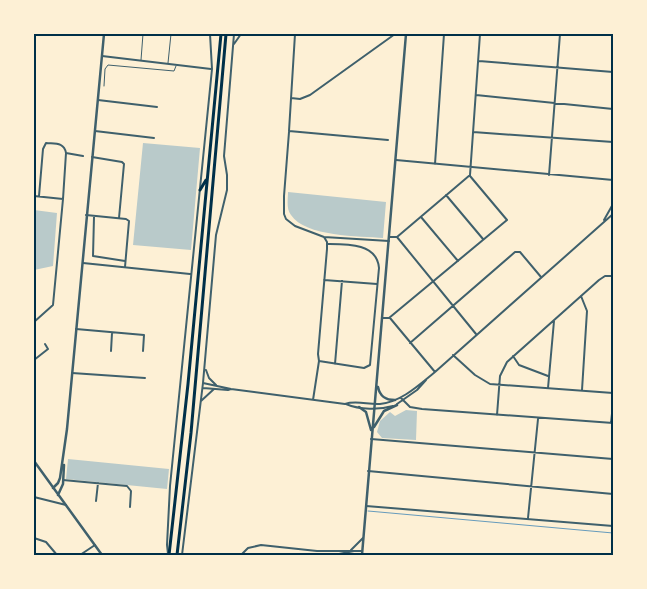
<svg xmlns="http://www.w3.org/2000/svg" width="647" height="589" font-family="'PT Sans',sans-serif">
  <rect width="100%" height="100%" fill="#fdf0d5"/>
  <path fill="#b9caca" d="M143,143L200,148L191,250L133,245Z
    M288,192L386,202L383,238C360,236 305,237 291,215C286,209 288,199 288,192Z
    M34,210L57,213L53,266L34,270Z
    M406,410L417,411L416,440L382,438L377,432L380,421L390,412L395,416Z
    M68,459L169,469L167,489L66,479Z"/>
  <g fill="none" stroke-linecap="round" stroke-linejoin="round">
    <path stroke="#669bbc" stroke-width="1" d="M368,511L613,533"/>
    <path stroke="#3f606c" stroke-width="1" d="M141,60L143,34
      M168,63L171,34
      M104,86L105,69L108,65L174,71L176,66"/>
    <path stroke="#3f606c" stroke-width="2" d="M295,34L289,131L388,140
      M602,34H613
      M234,44L241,34
      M102,56L211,69
      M479,61L613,72
      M476,95L613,109
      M291,98L300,99L310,95L395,34
      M98,100L157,107
      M95,131L154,138
      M289,132L284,196V214L286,219L295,226L324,237L389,241
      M473,132L613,142
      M66,153L83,156
      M92,157L122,162L124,164L119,218
      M396,160L613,180
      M435,164L444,34
      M549,175L560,34
      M446,195L483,239
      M34,196L63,199L53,305L34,322
      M39,196L43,149L46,143C55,144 64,142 66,153L63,199
      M86,215L126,219L129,221L125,267
      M94,217L93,256L125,261
      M421,217L458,261
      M604,220L613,204
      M389,237H397L476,334
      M397,237L470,175L480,34
      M83,263L190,274
      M324,280L377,284
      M581,296L587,311L582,390
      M383,318H389L507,220L470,176
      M390,318L435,372
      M76,329L144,335L143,351
      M410,343L515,252H520L541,277
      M111,351L112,333
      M453,355L475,375L490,384L613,393
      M513,356L519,365L548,376
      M34,360L48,349L45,344
      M319,361L364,368L370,365L379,268C377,243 347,244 327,244
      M335,364L342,281
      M206,370L209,378L216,385
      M72,373L145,378
      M203,383L231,389L345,404C356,400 369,405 380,404C401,402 419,385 435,372L613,214
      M203,388L228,390L231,389
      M548,388L554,321
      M401,398L410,407L422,409L613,423
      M313,400L319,361L318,354L327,249V242L324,237
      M201,401L214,389
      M346,404C360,410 379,410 393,406
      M397,404L417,390L426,380
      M497,415L500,376L507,362L599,280L605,276H613
      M611,423L613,404
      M371,439L613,459
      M368,471L613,494
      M63,480L127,486L131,491L130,507
      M34,497L66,505
      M96,501L98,483
      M366,506L613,526
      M528,518L538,419
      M34,538L46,542L57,555
      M351,550L363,538
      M339,551L359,555
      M168,554L167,545L170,486L212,69L210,34
      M80,555L95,545
      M182,555L203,383L216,235L227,190V175L224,156L234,34
      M241,555L248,548L261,545L317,551H362"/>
    <path stroke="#3f606c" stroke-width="2.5" d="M378,387C380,397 386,400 395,400
      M359,407L366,412L371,430
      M374,427L384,411L397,405
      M34,461L102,555
      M53,488L58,483L60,478L67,429L104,34
      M58,495L63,484L64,465
      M362,555L406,34"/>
    <path stroke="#003049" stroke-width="3" d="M200,190L206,180
      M169,555L188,384L221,34
      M177,555L191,433L226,34"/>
  </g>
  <rect width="647" height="589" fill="none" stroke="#fdf0d5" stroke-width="70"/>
  <rect x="35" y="35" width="577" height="519" fill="none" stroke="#003049" stroke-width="2"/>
</svg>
